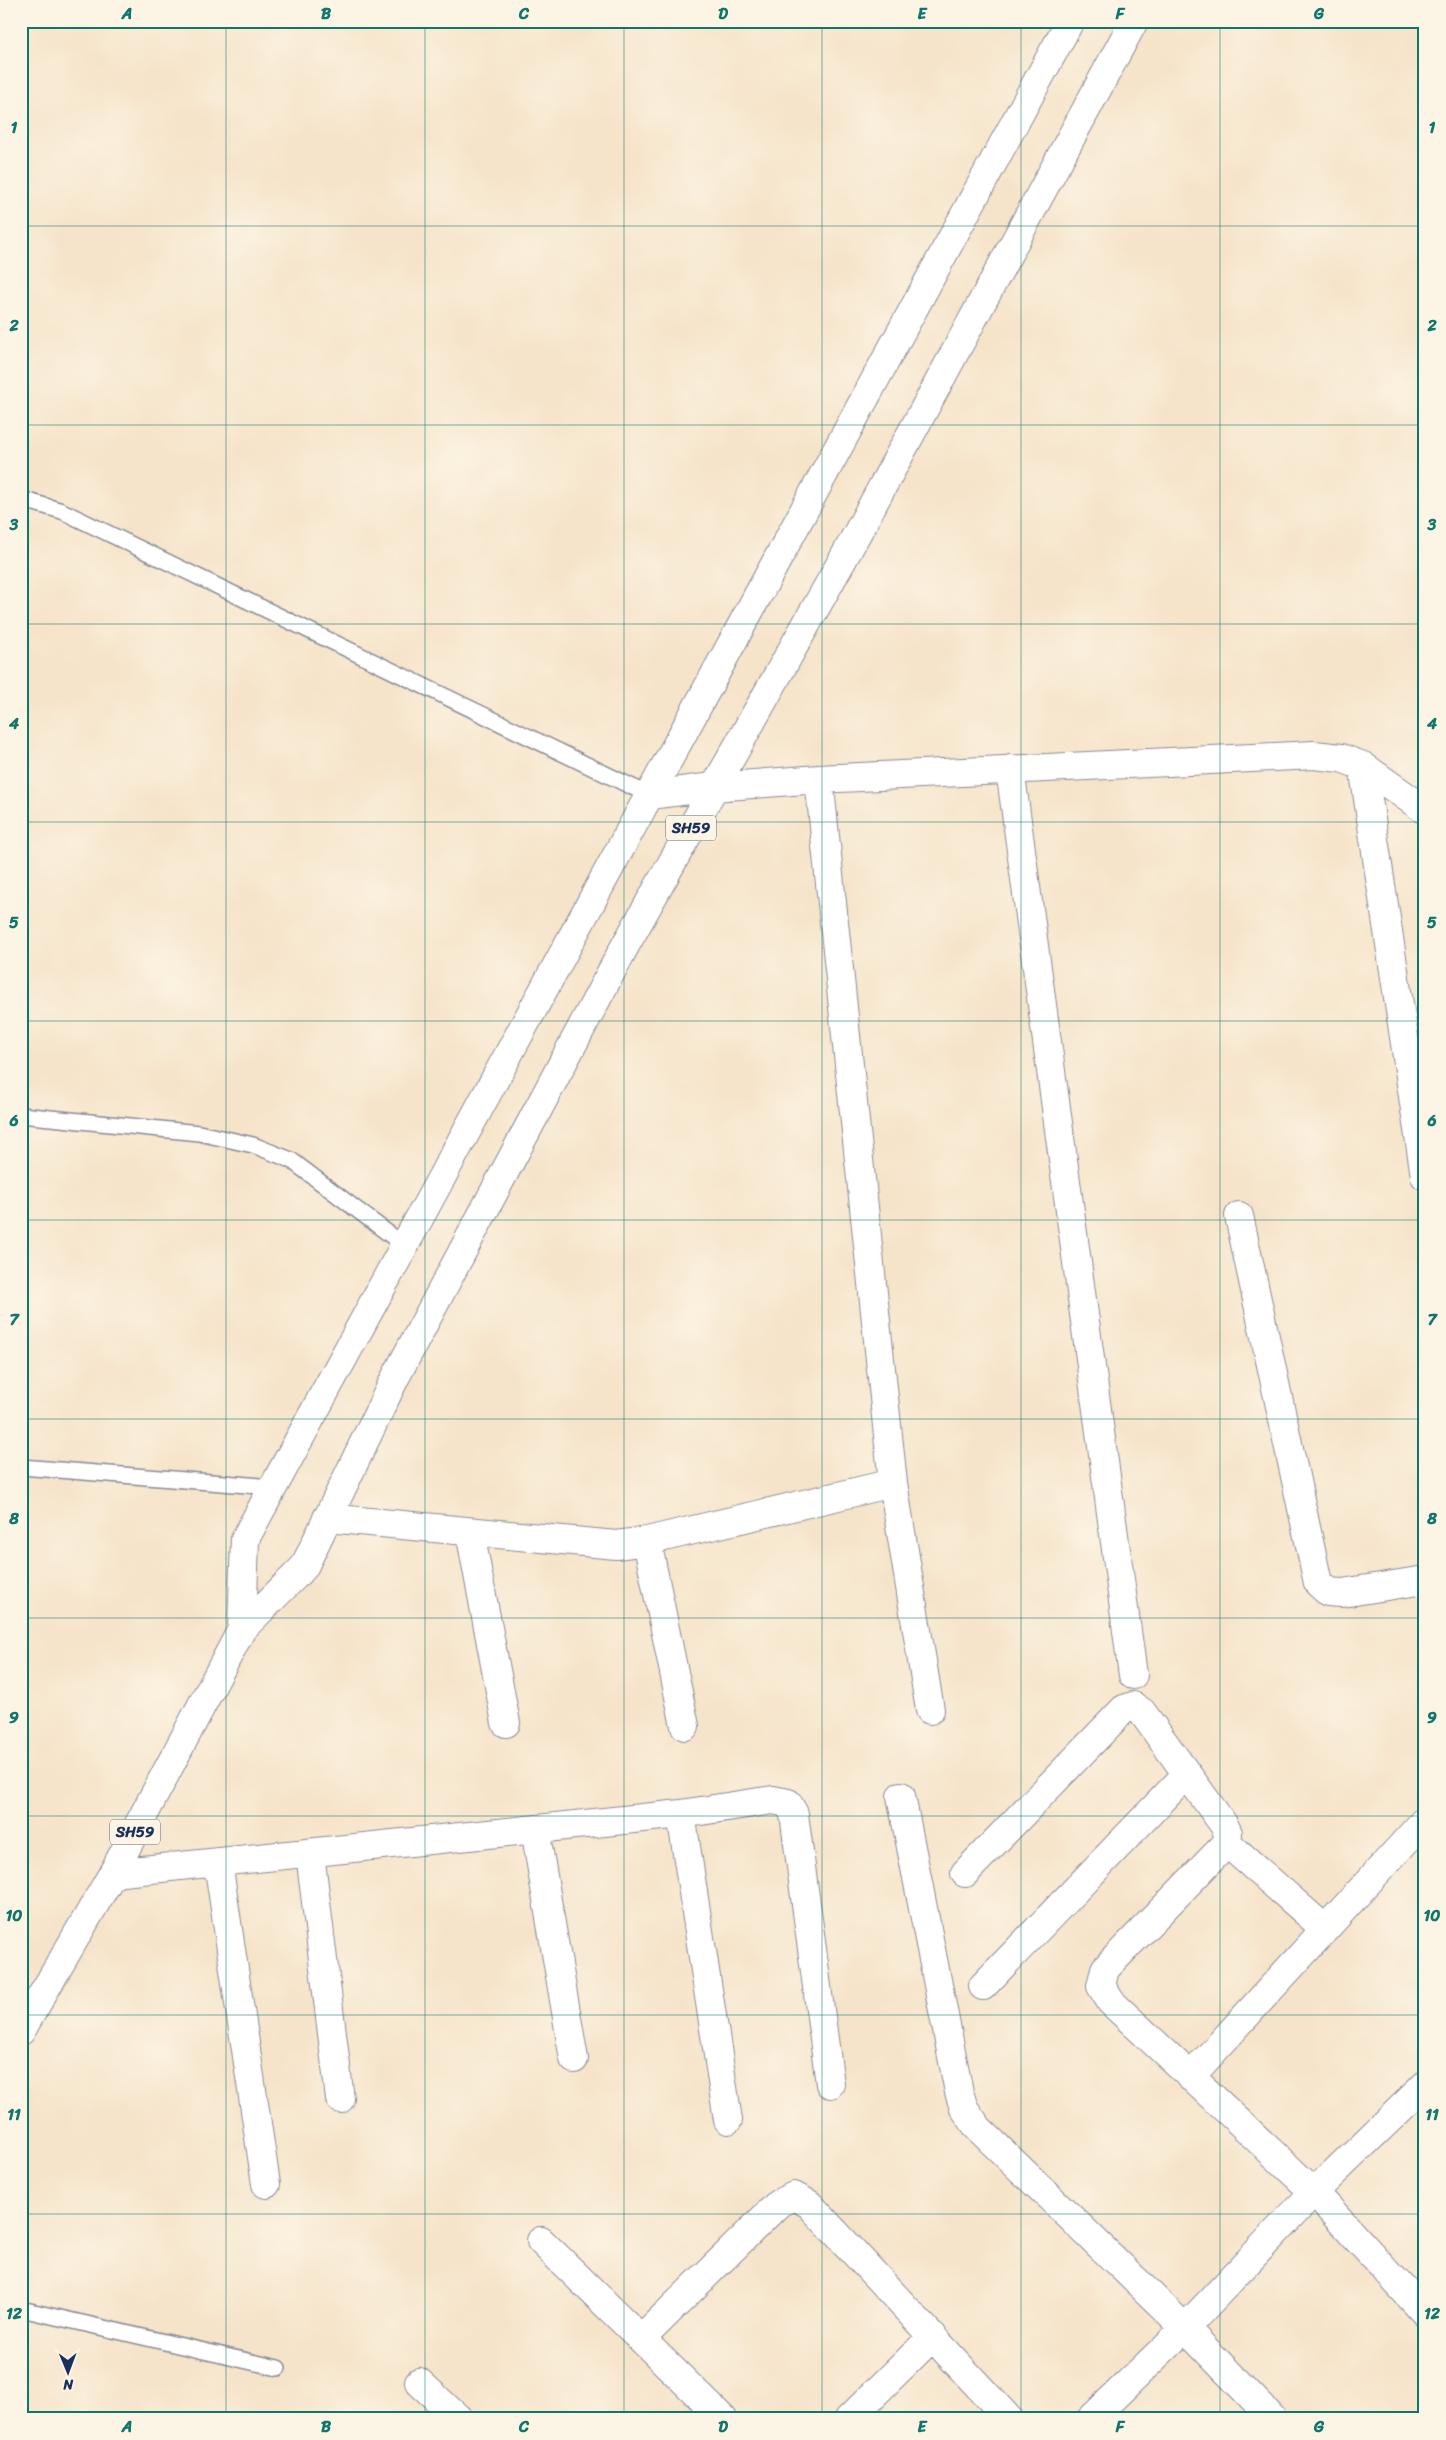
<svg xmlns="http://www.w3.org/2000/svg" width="1446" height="2440" font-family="Sriracha,sans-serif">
  <rect width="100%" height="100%" fill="#fcf5e5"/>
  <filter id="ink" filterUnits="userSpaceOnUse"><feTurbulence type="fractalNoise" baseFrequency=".02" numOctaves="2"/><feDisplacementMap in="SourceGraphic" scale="10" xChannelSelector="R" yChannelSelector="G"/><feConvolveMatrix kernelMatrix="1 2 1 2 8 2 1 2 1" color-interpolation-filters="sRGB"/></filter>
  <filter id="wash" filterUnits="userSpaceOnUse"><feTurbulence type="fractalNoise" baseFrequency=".0096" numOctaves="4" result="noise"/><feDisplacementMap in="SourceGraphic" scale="20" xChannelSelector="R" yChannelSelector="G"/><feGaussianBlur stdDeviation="1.12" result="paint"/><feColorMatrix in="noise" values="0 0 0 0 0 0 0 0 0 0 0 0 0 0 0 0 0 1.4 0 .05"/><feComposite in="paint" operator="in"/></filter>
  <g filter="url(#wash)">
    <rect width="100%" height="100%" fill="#f6e4ca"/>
  </g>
  <g filter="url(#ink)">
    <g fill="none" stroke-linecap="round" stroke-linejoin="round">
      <defs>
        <path id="service" d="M21,499L62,511L649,795
          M21,1115L199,1133L253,1145L291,1160L405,1246
          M21,1467L273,1487
          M21,2309L278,2368"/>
        <path id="minor" d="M1363,766L1425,1176
          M1010,769L1133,1675
          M819,779L893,1483L930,1710
          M649,795L714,787L819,779L1314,755L1341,758L1363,766L1425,810
          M1239,1216L1318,1583L1328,1592L1342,1593L1425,1580
          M327,1518L616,1545L647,1541L893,1483
          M470,1532L506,1723
          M647,1541L685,1726
          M901,1796L959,2092L964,2108L978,2128L1185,2328L1273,2419
          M681,1814L728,2120
          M535,1829L574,2059
          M1227,1843L1325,1929
          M310,1853L340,2099
          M218,1862L266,2184
          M113,1873L681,1814L773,1800L788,1803L794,1814L830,2084
          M965,1873L1124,1709L1133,1706L1142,1712L1224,1825L1228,1833L1227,1843L1105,1969L1101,1986L1111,2002L1314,2192L1425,2313
          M983,1986L1187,1774
          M1190,2077L1425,1820
          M541,2241L723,2419
          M642,2338L779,2203L794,2196L809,2204L1009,2419
          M419,2382L459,2419
          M849,2419L933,2336
          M1091,2419L1185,2328L1314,2192L1425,2085"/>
        <path id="primary" d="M242,1629L245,1539L1070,21
          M21,2031L113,1873L242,1629L304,1567L395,1378L625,946L847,552L1134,21"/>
      </defs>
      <use href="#service" stroke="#888a94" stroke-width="18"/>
      <use href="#minor" stroke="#888a94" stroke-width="30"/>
      <use href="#primary" stroke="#888a94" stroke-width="30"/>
      <use href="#service" stroke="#fff" stroke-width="15"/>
      <use href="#minor" stroke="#fff" stroke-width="28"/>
      <use href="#primary" stroke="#fff" stroke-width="28"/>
    </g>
  </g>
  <path fill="none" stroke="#0f766e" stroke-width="1" stroke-opacity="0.55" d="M226,21V2419M425,21V2419M624,21V2419M822,21V2419M1021,21V2419M1220,21V2419M21,226H1425M21,425H1425M21,624H1425M21,822H1425M21,1021H1425M21,1220H1425M21,1419H1425M21,1618H1425M21,1816H1425M21,2015H1425M21,2214H1425"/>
  <g text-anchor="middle" stroke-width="5" stroke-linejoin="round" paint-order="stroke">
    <g fill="#fcf5e5" stroke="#5e6a86" stroke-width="1">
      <rect x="666" y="815.5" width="50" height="25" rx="4"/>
      <rect x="110" y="1819.5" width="50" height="25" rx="4"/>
    </g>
    <g font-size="15" font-weight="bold" fill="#1b2f5e">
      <text x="691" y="833">SH59</text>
      <text x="135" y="1837">SH59</text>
    </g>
  </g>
  <rect width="1446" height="2440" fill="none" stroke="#fcf5e5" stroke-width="55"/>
  <g transform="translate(68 2372) rotate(179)" stroke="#fcf5e5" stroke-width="4" paint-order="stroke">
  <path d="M0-4L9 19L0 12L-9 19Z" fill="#1b2f5e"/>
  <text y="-8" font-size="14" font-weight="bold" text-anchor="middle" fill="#1b2f5e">N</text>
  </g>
  <rect x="28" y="28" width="1390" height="2384" fill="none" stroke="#0f766e" stroke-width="2"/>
  <g font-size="16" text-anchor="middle" font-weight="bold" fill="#0f766e">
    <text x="127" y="19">A</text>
    <text x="326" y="19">B</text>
    <text x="524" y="19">C</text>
    <text x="723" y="19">D</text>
    <text x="922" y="19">E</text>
    <text x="1120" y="19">F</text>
    <text x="1319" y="19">G</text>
    <text x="14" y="133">1</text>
    <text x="1432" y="133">1</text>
    <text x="14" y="331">2</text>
    <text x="1432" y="331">2</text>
    <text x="14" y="530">3</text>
    <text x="1432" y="530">3</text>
    <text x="14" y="729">4</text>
    <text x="1432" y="729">4</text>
    <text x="14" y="928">5</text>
    <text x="1432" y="928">5</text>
    <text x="14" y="1126">6</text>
    <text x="1432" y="1126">6</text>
    <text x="14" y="1325">7</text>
    <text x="1432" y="1325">7</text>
    <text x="14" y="1524">8</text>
    <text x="1432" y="1524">8</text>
    <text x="14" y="1723">9</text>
    <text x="1432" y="1723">9</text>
    <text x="14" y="1921">10</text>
    <text x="1432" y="1921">10</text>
    <text x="14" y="2120">11</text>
    <text x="1432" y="2120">11</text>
    <text x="14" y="2319">12</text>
    <text x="1432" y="2319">12</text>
    <text x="127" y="2432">A</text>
    <text x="326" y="2432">B</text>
    <text x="524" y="2432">C</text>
    <text x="723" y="2432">D</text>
    <text x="922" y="2432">E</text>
    <text x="1120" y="2432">F</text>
    <text x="1319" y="2432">G</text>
  </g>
</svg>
